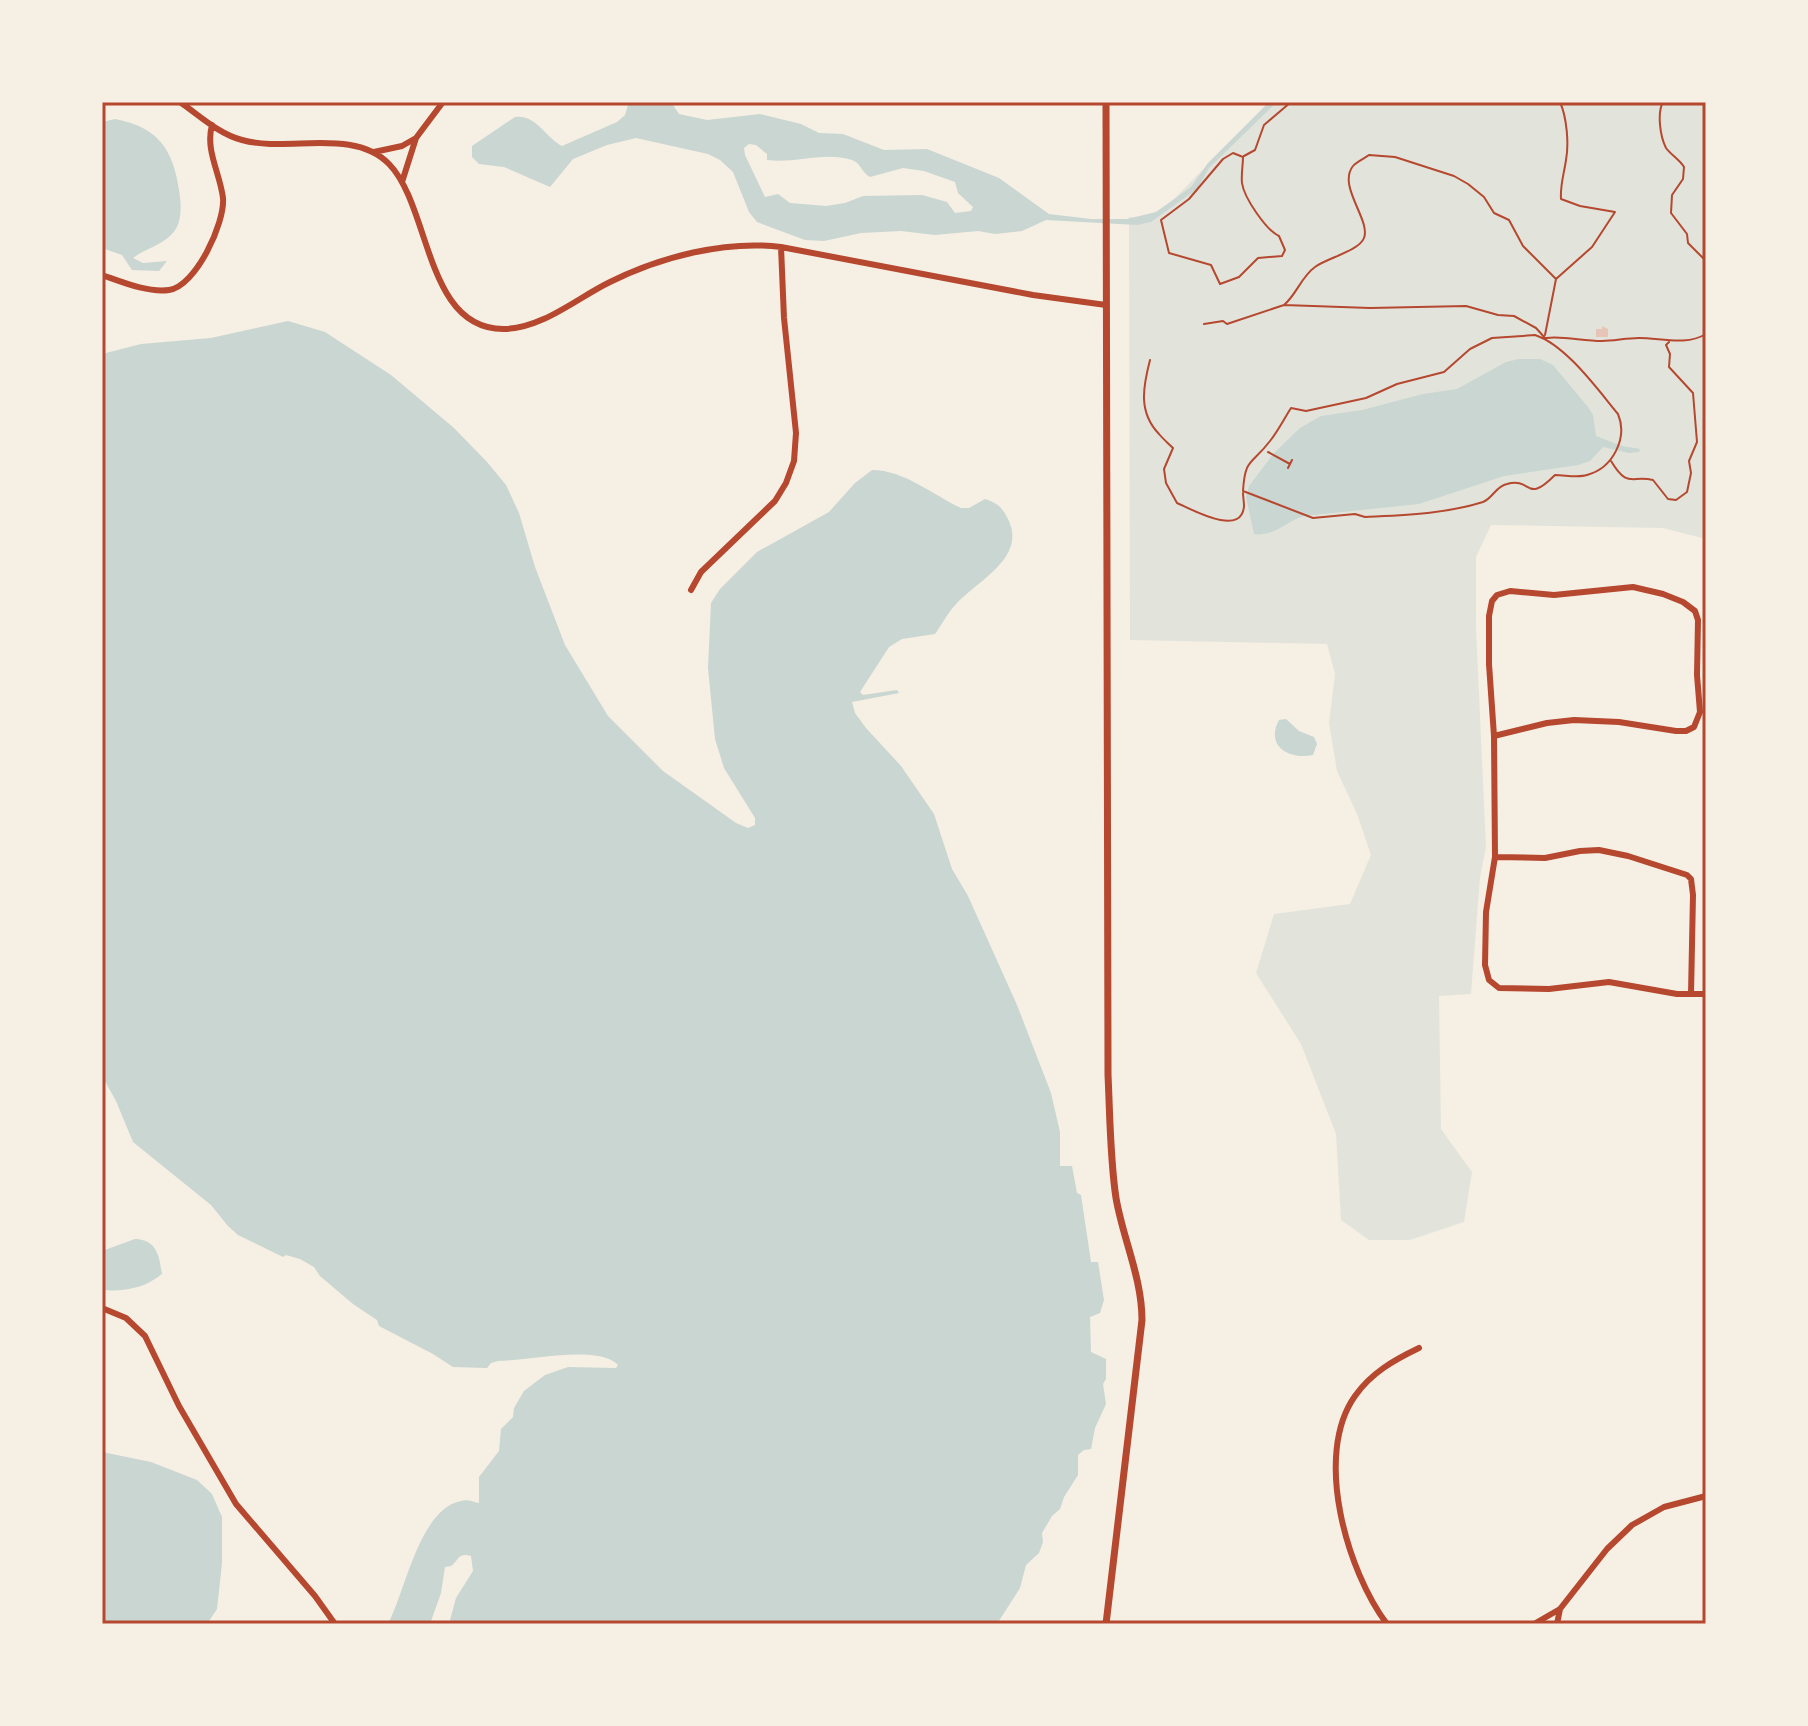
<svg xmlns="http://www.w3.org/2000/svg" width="1808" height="1726" font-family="'Nunito Sans',sans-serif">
  <rect width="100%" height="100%" fill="#f6efe4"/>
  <path fill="#e2e4dc" d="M1277,102H1706V539L1663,528L1491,525L1476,557V628L1486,847L1480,877L1471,994L1439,996L1441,1129L1472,1172L1464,1222L1410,1240H1369L1341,1220L1336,1134L1301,1044L1256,973L1274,914L1350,904L1371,855L1357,814L1337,771L1329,723L1335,674L1327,644L1130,640L1129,217L1146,218L1167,206L1248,124Z"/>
  <path fill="#c9d6d2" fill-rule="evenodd" d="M629,102H671L679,114L707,120L760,114L801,124L819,133L843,134L884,150L927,149L999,178L1049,214L1091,219H1127L1156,212L1191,187L1208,163L1269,102H1277L1209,168L1197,189L1151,222L1137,225L1046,220L1022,231L995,234L978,231L935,235L901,231L861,233L824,241L805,240L757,222L749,212L733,172L720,160L708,154L636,138L607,145L573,159L550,187L504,167L479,164L472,157V146L515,117C536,114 546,138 562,146L617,122L625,115ZM749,144L756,145L767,154V160C795,164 824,151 852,160C861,163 862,173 870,177L903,168L924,171L955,182L958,193L973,207L971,211L955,213L947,202L922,195L863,196L845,203L826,206L790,203L778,194L765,197L745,155L744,148Z
    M115,119C158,127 173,149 179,190C181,202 182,216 177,227C167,245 147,247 133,258L143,263L167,261L159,271L132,270L122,255L102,248V122Z
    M288,321L325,332L391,375L454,428L487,462L506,485L519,513L535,567L565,645L608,716L663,771L736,823L748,828L755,825V818L724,768L715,739L708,668L711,603L720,589L757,552L829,512L855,483L872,470C904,470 933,495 961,508H969L985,499C997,503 1002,507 1008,519C1027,557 979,580 957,603C949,611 942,624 935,634L902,639L889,647L860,692L863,695L897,690L899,693L852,702L855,713L866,728L901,766L934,814L952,869L968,896L1017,1005L1051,1093L1060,1132V1166H1072L1077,1193L1081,1195L1091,1262H1098L1104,1300L1100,1313L1090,1317L1091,1352L1106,1359V1379L1103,1384L1106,1404L1095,1428L1091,1449L1084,1450L1078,1455V1475L1064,1497L1060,1509L1052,1516L1042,1533L1043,1542L1039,1553L1026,1565L1020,1588L997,1624H449L456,1598L473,1571L471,1556C458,1552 459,1560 451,1566L445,1567L441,1593L430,1624H388C405,1593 419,1509 461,1501C467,1499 473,1502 479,1503V1477L499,1451L501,1429L513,1417L514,1408L524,1391L545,1375L568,1367L616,1368L618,1365C599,1344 527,1361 498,1361L491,1363L487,1368L453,1367L433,1354L379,1326L377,1320L353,1304L320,1276L314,1267L300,1259L286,1255L283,1257L238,1235L228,1226L211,1205L133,1142L116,1101L102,1076V354L141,344L211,338Z
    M1519,359H1540L1553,365L1588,407L1593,415L1596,436L1622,446L1640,449L1639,452L1629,453L1603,447L1590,461L1578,465L1504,476L1419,504L1304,516C1285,522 1274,537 1254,534L1246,497L1249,486L1274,453L1300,428L1321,416L1362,410L1423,394L1457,389L1506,362Z
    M1286,719L1299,731L1314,737L1317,744L1313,755C1289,760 1265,746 1279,720Z
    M135,1239C157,1240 159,1255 162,1274C145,1288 124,1292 102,1290V1251Z
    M102,1452L151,1462L197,1480L212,1494L222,1517V1563L217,1609L207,1624H102Z"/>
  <path fill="#e6c5b7" d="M1602,326L1608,329V337H1596V329H1602Z"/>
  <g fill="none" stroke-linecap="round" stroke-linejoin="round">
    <path stroke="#b5482f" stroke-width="2" d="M1663,102C1657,113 1660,136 1666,148C1670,154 1680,160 1684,167L1683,179L1672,195L1671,213L1687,234L1688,243L1706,261
      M1233,153L1243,157C1243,165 1241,175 1242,183C1244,198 1267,231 1279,236L1285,250L1282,256L1258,258L1239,277L1220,284L1211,265L1169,253L1161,220L1189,199L1223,159Z
      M1244,156L1255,150L1264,125L1291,102
      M1284,305C1297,294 1301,277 1315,267C1327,258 1359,251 1364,238C1371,220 1337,186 1353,166C1356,162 1365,158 1369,155L1395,157L1454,176L1468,184L1484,197L1494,213L1509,220L1523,246L1556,279
      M1204,324L1223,321L1227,324L1284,305L1370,308L1466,306L1498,315L1514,316L1536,328L1545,338
      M1535,335C1566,345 1598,390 1618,414C1628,438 1613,468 1587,475C1578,478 1565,475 1555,475C1525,505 1533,477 1507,484C1496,486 1493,498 1483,502C1445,514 1404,515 1365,517L1355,514L1313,518L1243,491C1245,457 1252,465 1270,441C1278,431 1284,419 1291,408L1306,411L1366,398L1397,384L1444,372L1470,349L1492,338Z
      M1545,335L1556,279L1592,247L1615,212L1580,206L1561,199C1560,185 1564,174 1566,160C1569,144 1567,118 1560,102
      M1546,338C1565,336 1582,341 1602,341C1614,341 1626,338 1639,338C1661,338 1686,346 1706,334
      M1150,360C1143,387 1138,412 1159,434C1163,439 1168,443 1173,448L1164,469L1166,483L1177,503C1191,509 1242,538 1244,506C1244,501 1243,497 1243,493
      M1268,452L1290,464
      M1611,461C1628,489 1631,475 1653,480L1668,499L1676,500L1687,492L1691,473L1689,461L1697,442L1693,393L1669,367L1670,354L1666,345L1669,342
      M1288,468L1292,460"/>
    <path stroke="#b5482f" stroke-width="6" d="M180,102C200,116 219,134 242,140C288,153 353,127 389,164C431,207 425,331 505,329C543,328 577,298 610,282C660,257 725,240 781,247L1033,295L1106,305
      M374,152L402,146L416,138
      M402,182L416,138L443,102
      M102,275C122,282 148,293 169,290C196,286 225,223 223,198C220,173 205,150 212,125
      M691,590L701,572L775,501L786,483L794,461L796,433L784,318L781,247
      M1494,736L1547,723L1574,720L1619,722L1676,731H1686L1694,727L1700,712L1697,675L1698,620L1695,611L1683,602L1663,594L1633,587L1554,595L1510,591L1497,595L1492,601L1489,616V664L1494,736L1495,857L1486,912L1485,965L1489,980L1499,988L1549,989L1609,982L1677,994H1706
      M1495,857L1545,858L1580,851L1599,850L1628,856L1687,875L1691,879L1693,895L1691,994
      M102,1308L126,1318L145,1336L179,1406L236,1504L315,1596L335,1624
      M1387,1624C1347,1571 1313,1455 1355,1396C1371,1373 1394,1360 1419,1348
      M1534,1624L1560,1609L1607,1549L1632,1525L1664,1507L1706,1496
      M1557,1624L1560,1609"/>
    <path stroke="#b5482f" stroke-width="7" d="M1106,1624L1142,1320C1142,1278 1123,1239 1116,1198C1110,1158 1110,1116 1108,1075L1106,102"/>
  </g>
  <rect width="1808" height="1726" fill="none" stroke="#f6efe4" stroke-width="208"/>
  <rect x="104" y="104" width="1600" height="1518" fill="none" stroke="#b5482f" stroke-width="3"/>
</svg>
